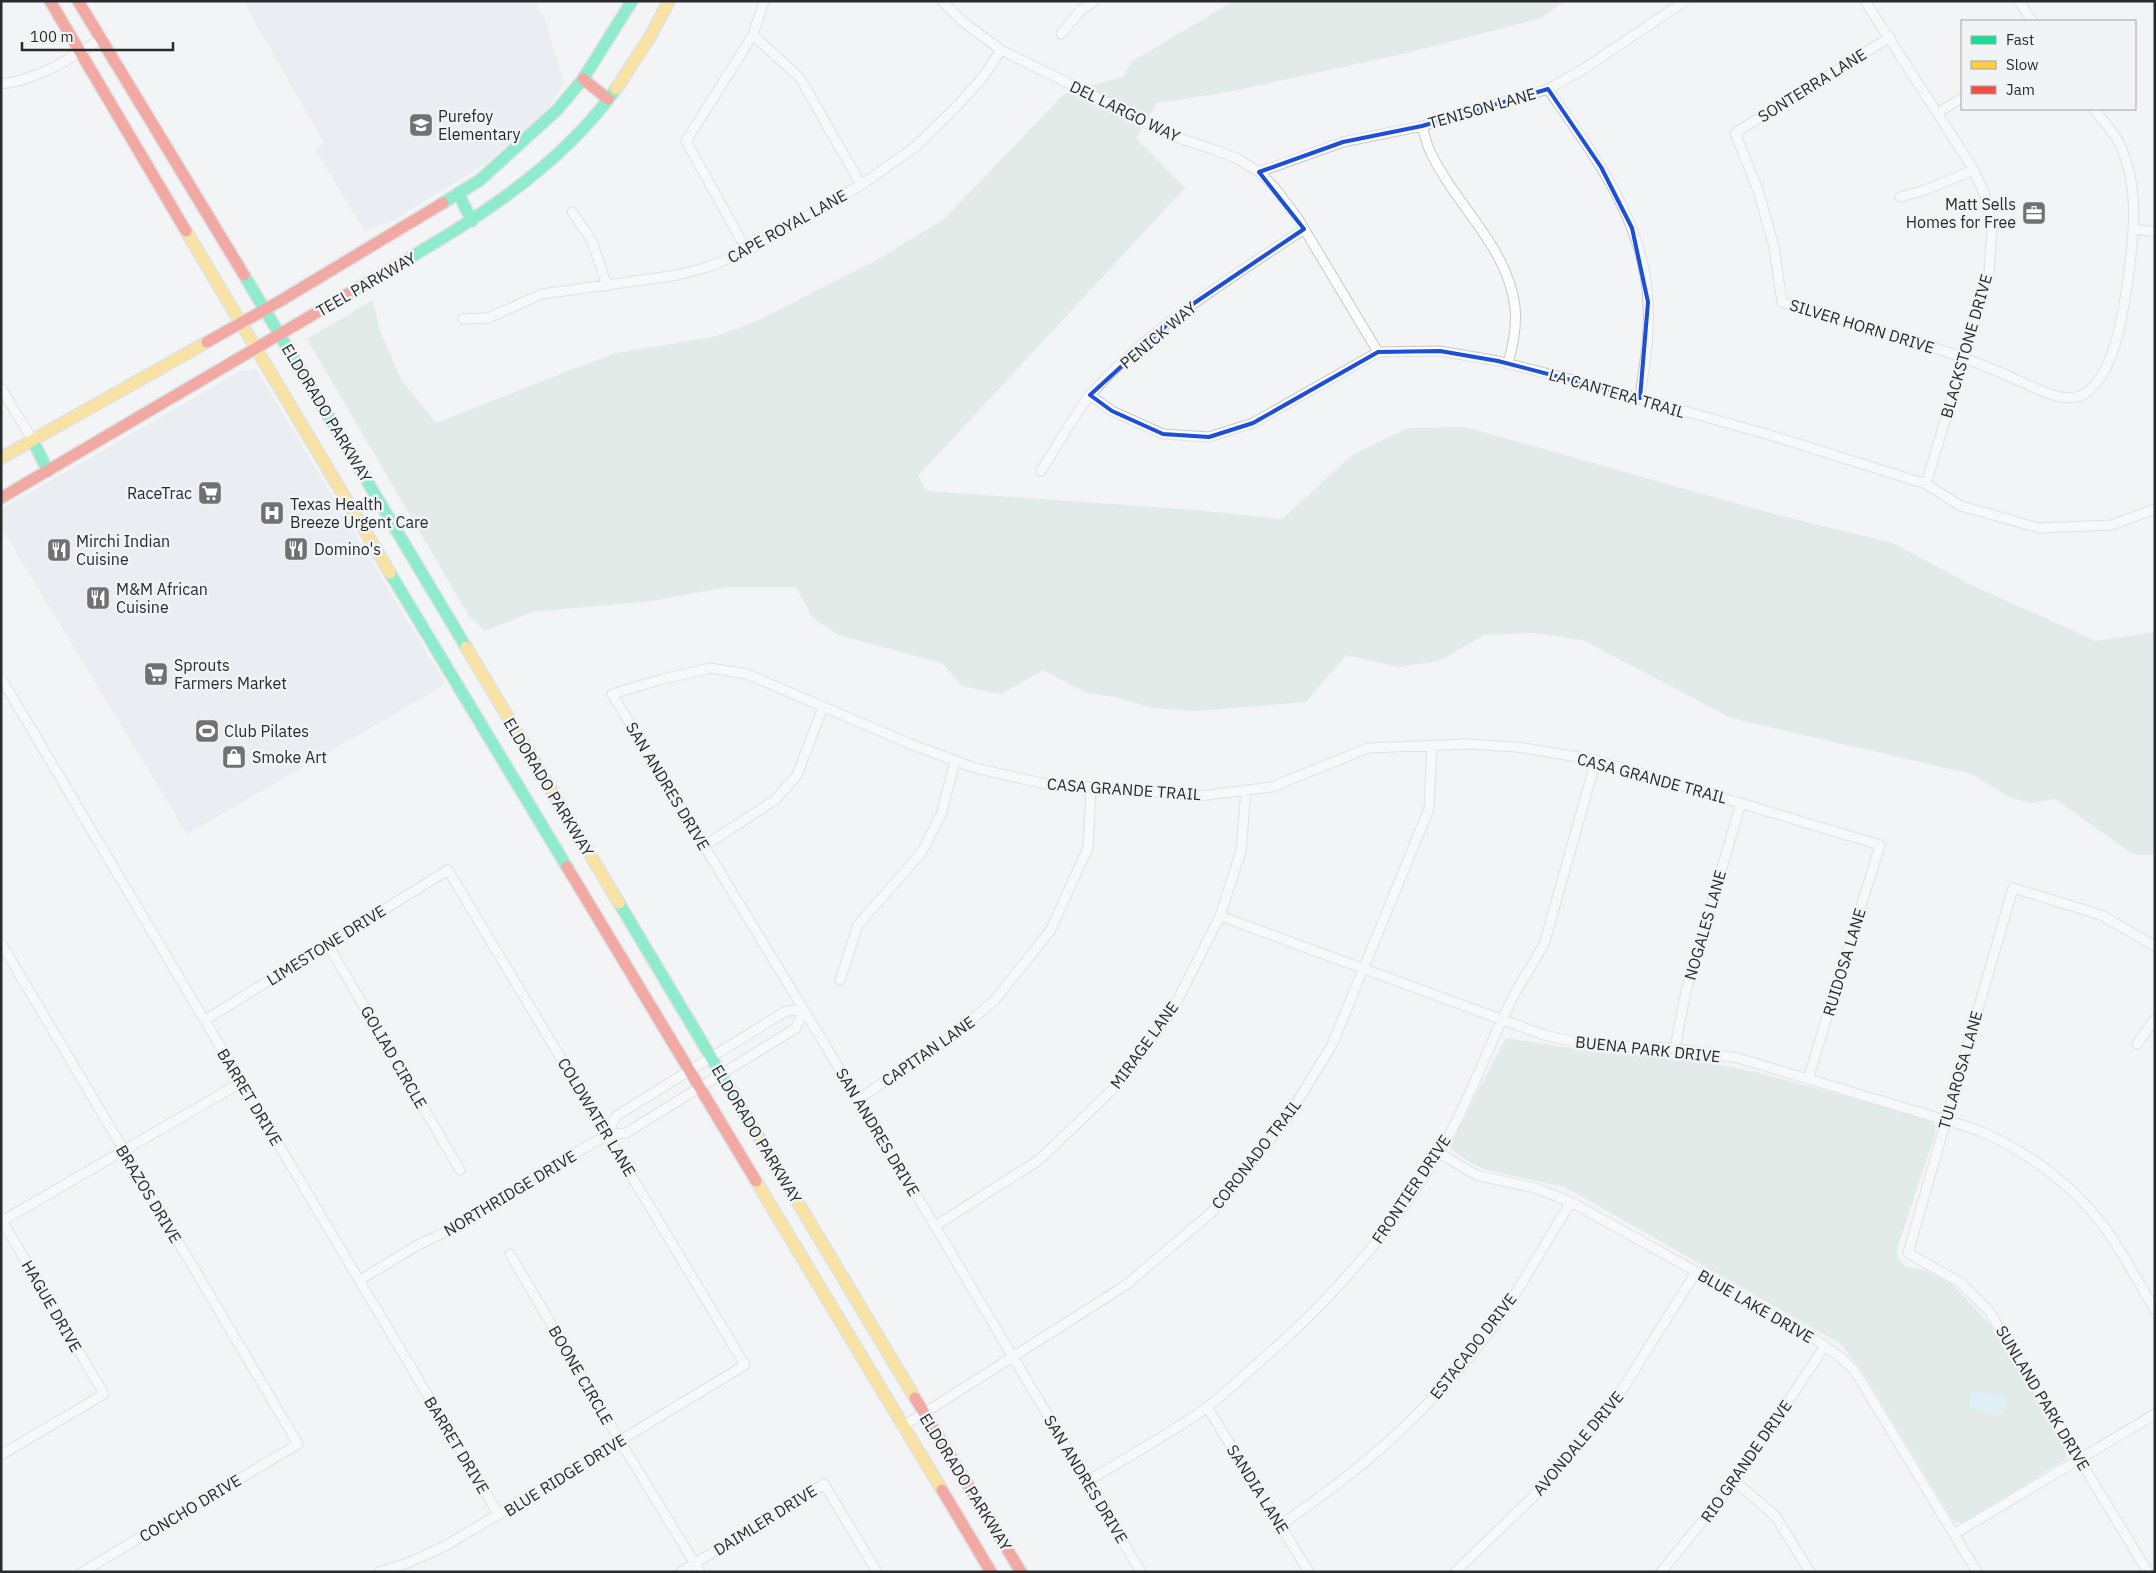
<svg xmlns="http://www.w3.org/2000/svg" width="2156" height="1573" font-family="'IBM Plex Sans',sans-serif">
  <rect width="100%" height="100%" fill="#f2f4f6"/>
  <path fill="#dfe5eb" d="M243,1H535L545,20L564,83L548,108L485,164L394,220L364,231L315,149L324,143Z
    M256,369L446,684L187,834L1,527V509L241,371Z"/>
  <path fill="#cfdfd4" d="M1234,1H1564L1541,18L1407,53L1228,92L1157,103L1136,138L1185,188L918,476L927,491L1196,510L1282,519L1351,456L1408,428L1465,427L1781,516L1893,543L1971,585L2096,641L2155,632V855L2133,854L2055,799L2031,803L2009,797L1972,774L1731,718L1583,640L1534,633L1484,635L1439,661L1398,667L1346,655L1306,702L1197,711L1152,708L1115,697L1087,693L1043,670L1001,694L962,686L942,663L838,635L812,617L796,587H726L652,601L532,612L485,631L469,616L307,339L373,300L380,331L402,381L436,423L612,354L713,337L753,323L877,260L944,219L1064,94L1124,76L1131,62Z
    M1506,1038L1589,1051L1689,1059L1756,1072L1928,1119L1935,1125V1134L1897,1249L1898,1258L1906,1267L1925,1270L1953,1285L1995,1330L2067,1452L2065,1460L1962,1523L1953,1521L1860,1368L1839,1343L1565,1187L1486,1170L1469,1162L1450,1148L1453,1138Z"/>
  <path fill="#c7e9f7" d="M1972,1390L2007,1398L2003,1415L1968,1408Z"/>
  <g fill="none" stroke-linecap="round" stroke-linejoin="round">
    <defs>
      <path id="street" d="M942,1L962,21L1001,50L1123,110L1164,133L1215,150L1238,159L1259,172L1275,188L1297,217L1378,352
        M1865,1L1974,170L1986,198L1992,230L1989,273L1926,484
        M2019,1L2032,21
        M1061,34L1081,10L1095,1
        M753,35L800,78L861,185
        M1890,37L1735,133L1758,190L1774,247L1782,302C1864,327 1949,347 2026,384C2042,391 2066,404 2084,394C2115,375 2123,313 2128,280C2134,234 2140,185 2119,143C2113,131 2102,120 2094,109
        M1,84C39,80 70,58 101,39
        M1548,89C1593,154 1645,221 1648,303C1650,335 1644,367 1640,398
        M1937,113L1962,98
        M1422,126C1425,134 1426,144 1430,151C1455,205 1508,247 1515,307C1517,326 1513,346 1508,364
        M1259,172L1343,142L1422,126L1548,89L1582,70L1685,1
        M1900,197L1925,190L1974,170
        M572,212L592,241L607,286
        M2135,229L2155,232
        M747,251L686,141L753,35L764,1
        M463,319L488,318L542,294L678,275L708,267L747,251L861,185L915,147L958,105L983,77L1001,50
        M1,388L33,441
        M1090,395L1112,411L1163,434L1209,437L1253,423L1378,352L1440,351L1498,361L1577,381L1770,435L1926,484L1961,506L2039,528L2112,525L2155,509
        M1041,471C1056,448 1074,414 1091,394C1151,326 1230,279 1304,229
        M1,678L499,1515
        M704,846L775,800L797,775L823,707
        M1220,916L1544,1035L1589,1045L1675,1048L1738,1058L1975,1129C2024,1149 2070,1182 2103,1225C2122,1251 2138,1282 2155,1310
        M1,943L298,1444L82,1572
        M328,945L460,1170
        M840,980L858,925L921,853L941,815L955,761
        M205,1020L448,870L745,1365L447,1545L408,1563L379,1572
        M2137,1044L2155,1019
        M1675,1048L1686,991L1741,803
        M858,1099L938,1047L994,1001L1050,931L1088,848L1091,787
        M1439,1153L1476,1175L1535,1188L1571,1202L1803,1331L1839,1356L1854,1370L1977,1572
        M1,1219L104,1394L1,1455
        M2,1221L242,1082
        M935,1226L1039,1160L1110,1092L1171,1013L1220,916L1241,851L1246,790
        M510,1254L620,1441L700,1572
        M360,1280L418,1245L469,1221L528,1180L607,1135L626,1133L796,1028L804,1010L786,1011L616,1116L607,1135
        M1207,1407L1309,1572
        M902,1427L1126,1285L1211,1213L1286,1120L1332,1045L1429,809L1432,746
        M1087,1481C1127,1458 1168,1435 1206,1408C1221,1397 1235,1383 1249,1371C1322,1309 1389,1236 1439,1153C1469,1103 1487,1048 1513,997C1523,977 1536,961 1545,941L1596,760
        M1735,1481L1776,1517L1810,1572
        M1280,1525C1370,1465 1452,1391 1512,1299C1532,1267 1551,1234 1571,1202
        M1954,1534L2155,1414
        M681,1572L824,1484L877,1572
        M1141,1572L935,1226L612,694L659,680L710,668L747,674L908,743L975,768L1041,783L1199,796L1272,787L1368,748L1466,744L1517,747L1596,760L1880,845L1808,1079
        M1455,1572L1534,1496L1613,1404L1696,1272
        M1661,1572L1735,1481L1825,1346
        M2148,1572L1989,1311L1961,1283L1908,1253L2013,888L2101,915L2155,946"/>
      <path id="fast" d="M458,193L472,221
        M443,203L480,180L557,110L583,79L632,1
        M244,275L466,647
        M348,294C446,236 548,183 616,89
        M33,441L48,471
        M390,573L567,867
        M619,903L758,1136"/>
      <path id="slow" d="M616,89L651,35L669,1
        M186,231L390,573
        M1,458L207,342
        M466,647L619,903
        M758,1136L915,1398
        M756,1181L942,1490"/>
      <path id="jam" d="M50,1L186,231
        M78,1L244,275
        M583,79L608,99
        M207,342L280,301L443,203
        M1,498L348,294
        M567,867L756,1181
        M915,1398L1021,1572
        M942,1490L991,1572"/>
    </defs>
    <use href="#street" stroke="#c7c8c9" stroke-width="11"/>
    <use href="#fast" stroke="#c7c8c9" stroke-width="14"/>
    <use href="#slow" stroke="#c7c8c9" stroke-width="14"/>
    <use href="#jam" stroke="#c7c8c9" stroke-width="14"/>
    <use href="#street" stroke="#fdfdfe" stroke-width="9"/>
    <use href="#fast" stroke="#16e098" stroke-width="11"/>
    <use href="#slow" stroke="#ffcf43" stroke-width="11"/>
    <use href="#jam" stroke="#f24e42" stroke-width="11"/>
  </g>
  <path d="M0 0H2156V1573H0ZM1548,89L1601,167L1632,228L1648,302L1640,398L1498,361L1440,351L1378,352L1253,423L1209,437L1163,434L1112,411L1090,395L1181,312L1304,229L1259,172L1343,142L1422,126Z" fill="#f2f4f6" fill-opacity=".55" fill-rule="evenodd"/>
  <path fill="none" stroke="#1d4ed8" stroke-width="4" stroke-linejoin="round" d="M1548,89L1601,167L1632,228L1648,302L1640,398L1498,361L1440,351L1378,352L1253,423L1209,437L1163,434L1112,411L1090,395L1181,312L1304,229L1259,172L1343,142L1422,126Z"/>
  <defs>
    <symbol id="school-square" viewBox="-11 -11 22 22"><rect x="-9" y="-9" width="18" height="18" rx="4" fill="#6f7172" stroke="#f1f4f7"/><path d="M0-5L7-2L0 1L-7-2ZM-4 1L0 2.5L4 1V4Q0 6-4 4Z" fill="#fff"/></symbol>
    <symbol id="office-square" viewBox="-11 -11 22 22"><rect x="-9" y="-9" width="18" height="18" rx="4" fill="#6f7172" stroke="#f1f4f7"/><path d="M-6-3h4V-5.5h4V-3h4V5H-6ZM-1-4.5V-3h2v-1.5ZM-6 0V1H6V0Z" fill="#fff"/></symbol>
    <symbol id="supermarket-square" viewBox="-11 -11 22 22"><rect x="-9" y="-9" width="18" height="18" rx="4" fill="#6f7172" stroke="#f1f4f7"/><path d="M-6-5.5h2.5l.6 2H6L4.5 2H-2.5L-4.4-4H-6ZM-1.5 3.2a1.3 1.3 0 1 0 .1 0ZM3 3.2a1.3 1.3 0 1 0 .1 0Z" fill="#fff"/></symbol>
    <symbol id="hospital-square" viewBox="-11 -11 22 22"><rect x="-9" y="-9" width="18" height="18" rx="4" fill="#6f7172" stroke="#f1f4f7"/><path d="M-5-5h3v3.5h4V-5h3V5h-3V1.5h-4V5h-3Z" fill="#fff"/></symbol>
    <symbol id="restaurant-square" viewBox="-11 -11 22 22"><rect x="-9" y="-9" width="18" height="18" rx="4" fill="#6f7172" stroke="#f1f4f7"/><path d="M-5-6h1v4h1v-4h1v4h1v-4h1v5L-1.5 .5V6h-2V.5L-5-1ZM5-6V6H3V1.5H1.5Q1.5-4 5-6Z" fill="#fff"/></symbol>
    <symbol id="stadium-square" viewBox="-11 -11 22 22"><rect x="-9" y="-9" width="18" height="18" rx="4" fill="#6f7172" stroke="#f1f4f7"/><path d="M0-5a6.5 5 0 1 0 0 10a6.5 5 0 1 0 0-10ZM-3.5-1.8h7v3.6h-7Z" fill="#fff"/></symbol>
    <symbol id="shop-square" viewBox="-11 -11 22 22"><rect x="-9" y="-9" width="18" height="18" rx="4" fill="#6f7172" stroke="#f1f4f7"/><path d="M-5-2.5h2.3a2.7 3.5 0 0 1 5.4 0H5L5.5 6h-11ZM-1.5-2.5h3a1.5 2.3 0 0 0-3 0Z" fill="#fff"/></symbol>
  </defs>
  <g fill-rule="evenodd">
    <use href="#school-square" x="407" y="111" width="28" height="28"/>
    <use href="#office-square" x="2020" y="199" width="28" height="28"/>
    <use href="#supermarket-square" x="196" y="479" width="28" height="28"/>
    <use href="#hospital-square" x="258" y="499" width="28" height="28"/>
    <use href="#restaurant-square" x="282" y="535" width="28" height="28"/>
    <use href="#restaurant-square" x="45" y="536" width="28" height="28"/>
    <use href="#restaurant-square" x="84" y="584" width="28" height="28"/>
    <use href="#supermarket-square" x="142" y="660" width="28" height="28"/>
    <use href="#stadium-square" x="193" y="717" width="28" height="28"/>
    <use href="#shop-square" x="220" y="743" width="28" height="28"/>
  </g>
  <g text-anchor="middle" stroke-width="5" stroke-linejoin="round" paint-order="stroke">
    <g font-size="16" fill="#292a2b" stroke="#f1f4f7">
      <text transform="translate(1812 85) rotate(-32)" y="6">SONTERRA LANE</text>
      <text transform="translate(1482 108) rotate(-16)" y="6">TENISON LANE</text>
      <text transform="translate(1125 111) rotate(26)" y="6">DEL LARGO WAY</text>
      <text transform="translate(787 226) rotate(-29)" y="6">CAPE ROYAL LANE</text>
      <text transform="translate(366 284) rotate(-30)" y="6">TEEL PARKWAY</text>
      <text transform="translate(1862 326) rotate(17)" y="6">SILVER HORN DRIVE</text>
      <text transform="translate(1158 335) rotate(-40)" y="6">PENICK WAY</text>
      <text transform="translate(1966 346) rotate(-74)" y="6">BLACKSTONE DRIVE</text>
      <text transform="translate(1617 393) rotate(16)" y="6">LA CANTERA TRAIL</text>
      <text transform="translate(327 413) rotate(59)" y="6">ELDORADO PARKWAY</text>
      <text transform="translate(1652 778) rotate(15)" y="6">CASA GRANDE TRAIL</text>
      <text transform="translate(668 786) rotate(59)" y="6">SAN ANDRES DRIVE</text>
      <text transform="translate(549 787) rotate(59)" y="6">ELDORADO PARKWAY</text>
      <text transform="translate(1124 789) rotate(4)" y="6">CASA GRANDE TRAIL</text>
      <text transform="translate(1705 925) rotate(-74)" y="6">NOGALES LANE</text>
      <text transform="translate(326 945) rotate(-32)" y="6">LIMESTONE DRIVE</text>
      <text transform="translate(1844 962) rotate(-73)" y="6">RUIDOSA LANE</text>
      <text transform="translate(1144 1045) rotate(-54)" y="6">MIRAGE LANE</text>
      <text transform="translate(1648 1049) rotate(6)" y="6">BUENA PARK DRIVE</text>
      <text transform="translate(928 1051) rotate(-35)" y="6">CAPITAN LANE</text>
      <text transform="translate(394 1057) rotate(60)" y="6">GOLIAD CIRCLE</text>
      <text transform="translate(1960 1070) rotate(-74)" y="6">TULAROSA LANE</text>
      <text transform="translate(250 1097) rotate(59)" y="6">BARRET DRIVE</text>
      <text transform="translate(597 1117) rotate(59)" y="6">COLDWATER LANE</text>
      <text transform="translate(878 1132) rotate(59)" y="6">SAN ANDRES DRIVE</text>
      <text transform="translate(757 1134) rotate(59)" y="6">ELDORADO PARKWAY</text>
      <text transform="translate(1256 1154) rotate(-52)" y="6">CORONADO TRAIL</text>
      <text transform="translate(1411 1189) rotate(-56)" y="6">FRONTIER DRIVE</text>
      <text transform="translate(510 1193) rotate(-31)" y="6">NORTHRIDGE DRIVE</text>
      <text transform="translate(149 1194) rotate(59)" y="6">BRAZOS DRIVE</text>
      <text transform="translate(52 1306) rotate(60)" y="6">HAGUE DRIVE</text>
      <text transform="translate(1756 1306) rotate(30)" y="6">BLUE LAKE DRIVE</text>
      <text transform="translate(1473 1346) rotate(-52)" y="6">ESTACADO DRIVE</text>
      <text transform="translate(581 1375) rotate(60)" y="6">BOONE CIRCLE</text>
      <text transform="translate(2043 1398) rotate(59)" y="6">SUNLAND PARK DRIVE</text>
      <text transform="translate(1578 1443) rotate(-50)" y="6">AVONDALE DRIVE</text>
      <text transform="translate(457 1445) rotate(59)" y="6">BARRET DRIVE</text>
      <text transform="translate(1746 1461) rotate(-55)" y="6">RIO GRANDE DRIVE</text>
      <text transform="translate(565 1475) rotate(-32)" y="6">BLUE RIDGE DRIVE</text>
      <text transform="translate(1086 1479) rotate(59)" y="6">SAN ANDRES DRIVE</text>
      <text transform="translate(966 1482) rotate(58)" y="6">ELDORADO PARKWAY</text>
      <text transform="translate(1258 1489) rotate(58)" y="6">SANDIA LANE</text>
      <text transform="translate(190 1508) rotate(-31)" y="6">CONCHO DRIVE</text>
      <text transform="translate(765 1520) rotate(-32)" y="6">DAIMLER DRIVE</text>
    </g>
    <g font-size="16" fill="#292a2b" stroke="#f1f4f7" text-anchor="start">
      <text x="438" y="122">Purefoy<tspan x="438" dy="18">Elementary</tspan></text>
      <text x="2016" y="210" text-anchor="end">Matt Sells<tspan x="2016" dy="18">Homes for Free</tspan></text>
      <text x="192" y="499" text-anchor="end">RaceTrac</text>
      <text x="290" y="510">Texas Health<tspan x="290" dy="18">Breeze Urgent Care</tspan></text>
      <text x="76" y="547">Mirchi Indian<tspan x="76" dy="18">Cuisine</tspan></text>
      <text x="314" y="555">Domino's</text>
      <text x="116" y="595">M&amp;M African<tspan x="116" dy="18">Cuisine</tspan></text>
      <text x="174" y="671">Sprouts<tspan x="174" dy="18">Farmers Market</tspan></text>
      <text x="224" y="737">Club Pilates</text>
      <text x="252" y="763">Smoke Art</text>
    </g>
  </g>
  <rect width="2156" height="1573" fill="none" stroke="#292a2b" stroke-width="5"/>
  <rect x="1961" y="20" width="175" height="90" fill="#f1f4f7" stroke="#a1a3a5"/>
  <rect x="1971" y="36" width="25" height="8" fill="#16e098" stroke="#a1a3a5"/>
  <text x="2006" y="45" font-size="15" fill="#292a2b">Fast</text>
  <rect x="1971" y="61" width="25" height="8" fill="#ffcf43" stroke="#a1a3a5"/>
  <text x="2006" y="70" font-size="15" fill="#292a2b">Slow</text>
  <rect x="1971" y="86" width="25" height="8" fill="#f24e42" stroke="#a1a3a5"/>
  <text x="2006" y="95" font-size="15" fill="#292a2b">Jam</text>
  <path d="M22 42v8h151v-8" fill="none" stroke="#292a2b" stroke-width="2.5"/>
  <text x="30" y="42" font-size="15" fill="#292a2b" stroke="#f1f4f7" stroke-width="4" paint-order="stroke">100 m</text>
</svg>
